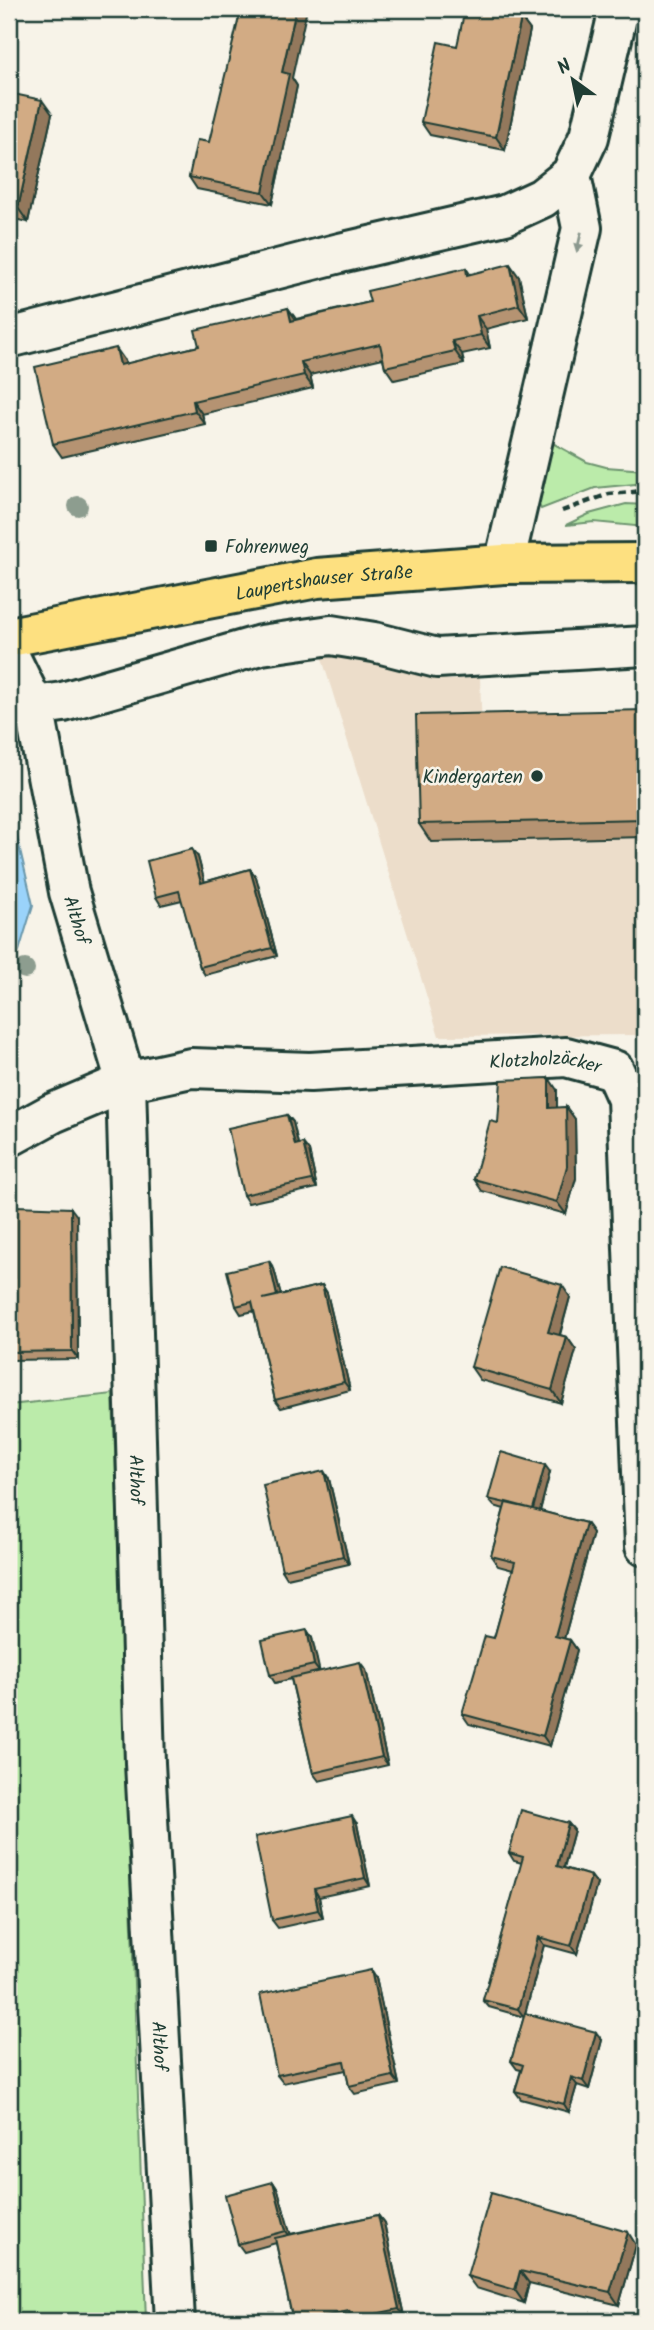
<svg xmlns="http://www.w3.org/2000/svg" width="654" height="2330" font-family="Kalam,sans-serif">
  <rect width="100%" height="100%" fill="#f7f3e8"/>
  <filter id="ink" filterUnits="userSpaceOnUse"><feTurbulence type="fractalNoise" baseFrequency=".0143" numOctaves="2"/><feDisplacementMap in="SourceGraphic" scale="14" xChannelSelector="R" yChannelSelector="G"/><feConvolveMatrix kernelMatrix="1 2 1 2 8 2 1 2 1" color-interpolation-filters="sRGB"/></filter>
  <g filter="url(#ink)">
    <path fill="#ecddca" d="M320,652L450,680L480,677L482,732L525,840L586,838L618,820L619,838L645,837V1035L439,1036Z"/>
    <path fill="#bbebaa" stroke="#6d946f" stroke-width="2" d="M547,440L587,462L606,467L645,470V483L595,488L541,509L537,501Z
      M626,504L645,505V527L594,522L566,525L589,514Z
      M113,1394L146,2321H9V1405Z"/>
    <path fill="#9ad3fa" stroke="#6997ab" stroke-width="2" d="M9,803L33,905L19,951L9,959Z"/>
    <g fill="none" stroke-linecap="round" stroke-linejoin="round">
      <defs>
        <g id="minor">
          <path d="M9,338L340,253L505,215L542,198L571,175L589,137L619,9"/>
          <path d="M504,564L582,228L571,175"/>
          <path id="s1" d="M9,655L34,706L69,892L126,1082L145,1763L175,2321"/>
          <path d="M34,706L63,702L261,645L331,635L374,642L437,658L645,646"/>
          <path id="s2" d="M9,1137L53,1113L126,1082L191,1068L310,1072L566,1057L614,1070L627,1099L645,1546"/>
        </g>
        <g id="major">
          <path id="s3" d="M9,637L317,578L504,564L645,563"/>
        </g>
      </defs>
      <use href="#minor" stroke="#1f3d34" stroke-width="44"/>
      <use href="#major" stroke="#1f3d34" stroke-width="44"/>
      <path stroke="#1f3d34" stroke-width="4.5" stroke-dasharray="7 5" stroke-linecap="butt" d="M562,511L609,494L645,491"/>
      <use href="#minor" stroke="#f7f3e8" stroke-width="38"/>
      <use href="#major" stroke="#fde080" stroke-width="38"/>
    </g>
    <g fill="#8d9d8f">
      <circle cx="78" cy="506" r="10"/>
      <circle cx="25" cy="969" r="10"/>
    </g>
    <path fill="#b59372" stroke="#1f3d34" stroke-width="2" d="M521,18L530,30L505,150L430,135L421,122L457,46Z
      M292,78L297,86L272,204L197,189L189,177L209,142Z
      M9,93L52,114L28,222L9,218Z
      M466,268L470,274L519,277L528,318L486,329L490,348L462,354L464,364L394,380L385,367L383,358L310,375L313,388L202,414L205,424L62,457L53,444L125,361L126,364L199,346L288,308L296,319L370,302Z
      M645,710V837L431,842L419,824Z
      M198,857L204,882L250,869L256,877L277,956L205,975L200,967L182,900L161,905L156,897Z
      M557,1090V1108L566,1107L575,1119L576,1178L566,1214L482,1191L474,1179L498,1123Z
      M287,1115L293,1122L298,1144L309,1151L317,1188L248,1203L243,1195Z
      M77,1216L78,1359L9,1360V1278H15Z
      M269,1261L274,1269L281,1295L322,1285L327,1293L350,1390L281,1408L275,1400L254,1311L241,1314L236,1306Z
      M570,1297L560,1335L567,1337L576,1350L561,1403L480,1380L471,1367Z
      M550,1472L540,1511L586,1523L593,1533L564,1639L570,1640L577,1650L550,1746L469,1724L462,1714L494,1638L513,1570L498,1566L491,1556L504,1509L494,1506L488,1499Z
      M329,1479L349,1564L287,1578L282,1570Z
      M307,1630L312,1638L319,1672L366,1670L388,1765L319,1781L313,1773L291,1679L275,1683L270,1675Z
      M568,1823L574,1830L564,1868L591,1876L597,1884L577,1954L544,1945L525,2014L602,2040L589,2089L577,2085L569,2112L521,2099L515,2091L521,2070L517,2069L511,2061L524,2017L489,2007L483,2000L522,1863L514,1861L509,1853Z
      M357,1824L370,1886L319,1897L323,1918L278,1928L272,1920Z
      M376,1978L399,2084L355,2094L349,2086L346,2070L283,2083L277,2075Z
      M273,2182L278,2190L290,2234L378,2215L384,2223L404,2316L383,2321H352L351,2320L345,2321H293L276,2243L244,2252L238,2244Z
      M636,2245L619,2305L529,2283L524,2303L476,2288L467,2276Z"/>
    <path fill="#93785c" stroke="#1f3d34" stroke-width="2" d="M296,9H307L292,78L297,86L272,204L263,192L282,72Z
      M521,18L530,30L505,150L496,137Z
      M42,100L52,114L28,222L18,208Z
      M510,264L519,277L528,318L519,305Z
      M288,308L297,321H291Z
      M477,316L486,329L490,348L481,335Z
      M452,341L462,354L464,364L455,351Z
      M116,348L125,361L129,378L120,365Z
      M301,362L310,375L313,388L304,375Z
      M193,401L202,414L205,424L195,411Z
      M192,849L198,857L207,890L201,883Z
      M250,869L256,877L277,956L272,948Z
      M549,1078L557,1090V1120L549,1108Z
      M566,1107L575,1119L576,1178L566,1214L557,1202Z
      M287,1115L293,1122L300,1153L295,1145Z
      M303,1143L309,1151L317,1188L312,1180Z
      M71,1208L77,1216L78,1359L72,1351Z
      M269,1261L274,1269L283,1303L277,1296Z
      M322,1285L327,1293L350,1390L344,1382Z
      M562,1285L570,1297L557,1344L548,1332Z
      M567,1337L576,1350L561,1403L552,1390Z
      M545,1465L550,1472L538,1518L532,1510Z
      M324,1471L329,1479L349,1564L343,1556Z
      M586,1523L593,1533L562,1646L555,1636Z
      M307,1630L312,1638L320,1673L314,1665Z
      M570,1640L577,1650L550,1746L543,1736Z
      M360,1662L366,1670L388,1765L382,1757Z
      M352,1816L357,1824L370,1886L365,1878Z
      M568,1823L574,1830L562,1874L557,1866Z
      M591,1876L597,1884L577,1954L571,1946Z
      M314,1889L319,1897L323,1918L318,1910Z
      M538,1937L544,1945L524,2017L518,2009Z
      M371,1970L376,1978L399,2084L393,2076Z
      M596,2032L602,2040L589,2089L583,2081Z
      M571,2077L577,2085L569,2112L564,2104Z
      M273,2182L278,2190L292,2239L286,2231Z
      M378,2215L384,2223L404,2316L399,2309Z
      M628,2232L636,2245L619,2305L610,2292Z
      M520,2271L529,2283L524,2303L515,2290Z"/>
    <path fill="#d2ab84" stroke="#1f3d34" stroke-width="2" d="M241,9H296L282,72L289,74L263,192L189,177L197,140L209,142Z
      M465,9H477L521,18L496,137L421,122L438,42L457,46Z
      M9,93L42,100L18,208L9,206Z
      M510,264L519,305L477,316L481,335L452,341L455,351L385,367L380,344L301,362L304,375L193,401L195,411L53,444L35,367L116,348L120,365L199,346L195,330L288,308L291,321L370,302L367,291L466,268L467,275Z
      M645,710V819L419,824L416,715Z
      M192,849L201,883L250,869L272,948L200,967L179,891L156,897L147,861Z
      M549,1078V1108L566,1107L567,1166L557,1202L474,1179L490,1121L498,1123L501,1080Z
      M287,1115L295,1145L303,1143L312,1180L243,1195L228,1128Z
      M15,1206L71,1208L72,1351L9,1352V1278H15Z
      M269,1261L277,1296L263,1299L322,1285L344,1382L275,1400L252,1302L236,1306L227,1271Z
      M500,1267L562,1285L548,1332L567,1337L552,1390L471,1367Z
      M501,1452L545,1465L533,1509L488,1499Z
      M324,1471L343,1556L282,1570L263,1485Z
      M506,1502L586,1523L555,1636L570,1640L543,1736L462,1714L485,1636L494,1638L515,1562L491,1556Z
      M307,1630L314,1665L270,1675L262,1640Z
      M360,1662L382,1757L313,1773L291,1678Z
      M521,1810L568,1823L557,1866L591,1876L571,1946L538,1937L518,2009L483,2000L523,1857L509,1853Z
      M352,1816L365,1878L314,1889L318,1910L272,1920L255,1837Z
      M371,1970L393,2076L349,2086L344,2061L277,2075L260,1994Z
      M525,2013L596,2032L583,2081L571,2077L564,2104L515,2091L523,2065L511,2061Z
      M273,2182L286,2231L238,2244L225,2195Z
      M491,2193L628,2232L610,2292L520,2271L515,2290L467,2276Z
      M378,2215L399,2309L351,2319L349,2311L303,2321H293L275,2238Z
      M645,2252V2271L640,2269Z"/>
    <defs><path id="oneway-solid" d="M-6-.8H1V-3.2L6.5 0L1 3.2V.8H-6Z" transform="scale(1.75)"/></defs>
    <use fill="#8b988e" href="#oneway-solid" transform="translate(579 242) rotate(103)"/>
  </g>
  <g fill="#1f3d34" stroke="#f7f3e8" stroke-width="2.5">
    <rect x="204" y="539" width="14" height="14" rx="3.5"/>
    <circle cx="537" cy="776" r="7"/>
  </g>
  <g text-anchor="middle" stroke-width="5" stroke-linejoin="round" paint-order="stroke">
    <g font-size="19" fill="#1f3d34" stroke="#f7f3e8" text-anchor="start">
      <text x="225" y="553">Fohrenweg</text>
      <text x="523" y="783" text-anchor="end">Kindergarten</text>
    </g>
    <g font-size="19" fill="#1f3d34" stroke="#f7f3e8">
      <text dy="7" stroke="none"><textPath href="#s3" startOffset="320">Laupertshauser Straße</textPath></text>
      <text dy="7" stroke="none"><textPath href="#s1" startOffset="275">Althof</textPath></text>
      <text dy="7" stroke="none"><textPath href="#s2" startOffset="551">Klotzholzäcker</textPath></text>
      <text dy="7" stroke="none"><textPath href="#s1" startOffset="842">Althof</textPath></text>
      <text dy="7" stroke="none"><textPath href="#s1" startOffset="1409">Althof</textPath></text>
    </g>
  </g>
  <rect width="654" height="2330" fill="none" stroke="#f7f3e8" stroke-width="35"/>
  <rect x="18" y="18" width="619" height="2295" fill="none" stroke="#1f3d34" stroke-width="2.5" filter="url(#ink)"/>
  <g transform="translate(573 80) rotate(327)" stroke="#f7f3e8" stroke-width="5" paint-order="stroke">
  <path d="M0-5L12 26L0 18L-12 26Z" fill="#1f3d34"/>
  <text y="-10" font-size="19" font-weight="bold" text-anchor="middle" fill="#1f3d34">N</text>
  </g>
</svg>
